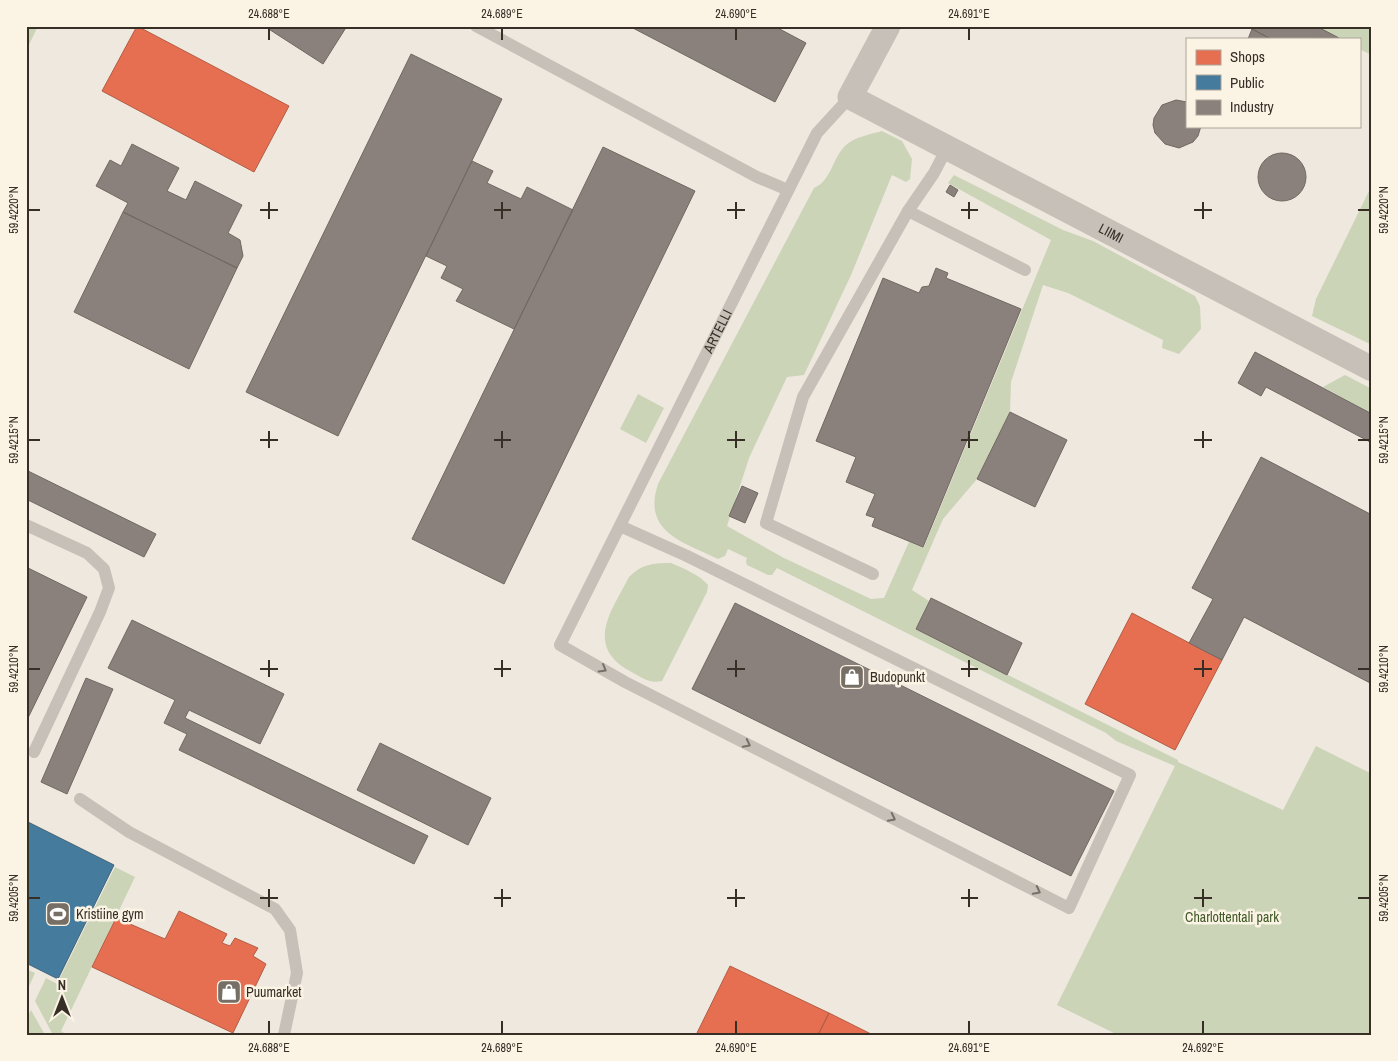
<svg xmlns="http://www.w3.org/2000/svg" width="1398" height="1061" font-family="'Archivo Narrow',sans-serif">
  <rect width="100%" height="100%" fill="#eee8de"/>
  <path fill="#cbd4b7" d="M26,26H38L26,51Z
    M1312,26H1372V55L1359,49V39H1338Z
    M882,131L902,141L912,159L910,179L906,182L892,175L851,275L804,375L787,377L749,458L727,526L784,558L871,599L884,598L909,542L924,547L1051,240L948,183L954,175L1063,230L1093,241L1195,296L1200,306L1201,329L1179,354L1162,348L1163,340L1068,293L1043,285L1011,382L1010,412L977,479L943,519L912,590L929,601L916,629L1178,760V762L1283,810L1316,746L1372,774V1035H1118L1057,1005L1175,766L1116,741L1106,733L777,568L772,575H768L747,565L746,561L747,558L728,549L725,556L718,559C683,542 642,532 658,484L814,188C832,180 832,158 846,145C855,137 871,134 882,131Z
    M1372,185V345L1312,316L1316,299Z
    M1345,375L1372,389V414L1323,387Z
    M638,394L664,408L646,443L620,429Z
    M671,563C683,568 700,575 708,585L707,592L662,681C649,684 641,677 630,671C584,646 612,610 629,577C642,564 653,563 671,563Z
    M115,867L135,877L61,1031L67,1035H53L35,1001L46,978L57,984Z
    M26,969L35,973L26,993Z
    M31,1010L45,1035H26V1019Z"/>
  <path fill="#e76f51" stroke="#b25c44" d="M137,26L289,106L254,172L102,91Z
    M1132,613L1222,660L1175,750L1085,704Z
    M179,911L227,934L222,943L230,946L235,938L258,948L253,956L266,964L233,1033L92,967L116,918L165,939Z
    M730,966L829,1013L818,1035H696Z
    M829,1013L873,1035H818Z"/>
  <path fill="#457b9d" stroke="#416479" d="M26,821L114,865L58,979L26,963Z"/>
  <path fill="#8a817c" stroke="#716862" d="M264,26H347L323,64Z
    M629,26H774L806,43L775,102Z
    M1246,26H1316L1339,38L1271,39Z
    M1252,29L1271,39H1248Z
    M411,54L502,99L338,436L246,392Z
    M1176,100L1187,102V126H1201L1198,136L1193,142L1179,148L1165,144L1155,133L1153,125L1154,118L1162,105Z
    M132,144L179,168L167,191L186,200L195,181L242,205L228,233L240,240L243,256L237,268L123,212L128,203L96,186L110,160L121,166Z
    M603,147L695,191L504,584L412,539Z
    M1258 177a24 24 0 1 1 48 0a24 24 0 1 1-48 0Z
    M472,161L493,171L487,183L521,199L527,187L573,210L514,329L456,301L463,289L441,278L447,266L426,256Z
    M950,185L958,190L954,197L946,192Z
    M123,212L237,268L189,369L74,312Z
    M936,268L948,273L946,278L1021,309L923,547L872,526L875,518L866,515L875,494L846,482L856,457L816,441L883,278L919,293L922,287L929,286Z
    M1255,352L1372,414V443L1266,387L1261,396L1238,383Z
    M1010,412L1067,440L1035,507L977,479Z
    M1261,457L1372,515V684L1244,617L1222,660L1189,643L1213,599L1192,588Z
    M26,470L156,534L144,557L26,499Z
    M742,486L758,493L745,523L729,516Z
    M26,567L87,597L26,722Z
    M931,598L1022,643L1007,675L916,629Z
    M735,603L1114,791L1071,876L692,689Z
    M132,620L284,694L260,744L189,710L185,718L428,836L414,864L179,750L187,734L164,723L175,700L108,668Z
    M86,678L113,689L67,794L41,782Z
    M380,743L491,798L468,845L357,790Z"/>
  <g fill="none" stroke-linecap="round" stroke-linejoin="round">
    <g stroke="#c6c0b8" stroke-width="12">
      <path d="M476,26L757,177L788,190"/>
      <path d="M908,211L1025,270"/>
      <path d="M26,525L87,553L104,569L109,588L100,612L34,752"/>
      <path id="s1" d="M620,526L687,556L1130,775L1069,908L625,682L560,645L817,133L850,97"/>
      <path d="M873,574L766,523L803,397L908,211L934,173L947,148"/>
      <path d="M80,799L129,832L275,909L290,930L297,973L284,1035"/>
    </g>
    <path stroke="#c6c0b8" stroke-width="25" id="s2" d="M888,26L850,97L1372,369"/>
  </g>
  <defs><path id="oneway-chevron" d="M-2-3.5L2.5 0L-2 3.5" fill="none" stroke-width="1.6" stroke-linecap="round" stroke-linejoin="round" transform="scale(1.25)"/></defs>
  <g stroke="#777068">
    <use href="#oneway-chevron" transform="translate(603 669) rotate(30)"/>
    <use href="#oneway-chevron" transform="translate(747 744) rotate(27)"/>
    <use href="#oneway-chevron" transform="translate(892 818) rotate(27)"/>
    <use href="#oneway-chevron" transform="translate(1037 891) rotate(27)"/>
  </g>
  <path fill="none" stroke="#372e26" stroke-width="2" d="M269,28V40M502,28V40M736,28V40M969,28V40M269,202V219M502,202V219M736,202V219M969,202V219M1203,202V219M28,210H40M260,210H278M494,210H511M727,210H745M961,210H978M1194,210H1212M1358,210H1370M269,431V448M502,431V448M736,431V448M969,431V448M1203,431V448M28,440H40M260,440H278M494,440H511M727,440H745M961,440H978M1194,440H1212M1358,440H1370M269,660V677M502,660V677M736,660V677M969,660V677M1203,660V677M28,669H40M260,669H278M494,669H511M727,669H745M961,669H978M1194,669H1212M1358,669H1370M269,889V907M502,889V907M736,889V907M969,889V907M1203,889V907M28,898H40M260,898H278M494,898H511M727,898H745M961,898H978M1194,898H1212M1358,898H1370M269,1021V1034M502,1021V1034M736,1021V1034M969,1021V1034M1203,1021V1034"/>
  <defs>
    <symbol id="shop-square" viewBox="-11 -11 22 22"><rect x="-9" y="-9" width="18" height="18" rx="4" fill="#776f66" stroke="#fbf4e5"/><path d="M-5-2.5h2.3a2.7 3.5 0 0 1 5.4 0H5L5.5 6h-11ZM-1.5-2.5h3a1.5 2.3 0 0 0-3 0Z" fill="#fff"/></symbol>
    <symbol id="stadium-square" viewBox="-11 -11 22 22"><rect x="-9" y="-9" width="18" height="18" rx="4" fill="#776f66" stroke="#fbf4e5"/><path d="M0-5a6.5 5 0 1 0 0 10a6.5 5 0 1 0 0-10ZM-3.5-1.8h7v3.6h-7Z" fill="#fff"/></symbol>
  </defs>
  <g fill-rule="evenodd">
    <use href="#shop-square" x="838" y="663" width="28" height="28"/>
    <use href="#stadium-square" x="44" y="900" width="28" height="28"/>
    <use href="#shop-square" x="215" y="978" width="28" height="28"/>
  </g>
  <g text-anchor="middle" stroke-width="5" stroke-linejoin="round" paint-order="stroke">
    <g font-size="14" fill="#372e26" stroke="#fbf4e5">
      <text dy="5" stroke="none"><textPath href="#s2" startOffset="375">LIIMI</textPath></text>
      <text dy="5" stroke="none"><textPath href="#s1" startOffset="1638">ARTELLI</textPath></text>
    </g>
    <g font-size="14" fill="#372e26" stroke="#fbf4e5" text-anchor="start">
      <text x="870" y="682">Budopunkt</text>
      <text x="76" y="919">Kristiine gym</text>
      <text x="246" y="997">Puumarket</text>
    </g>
    <g font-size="14" fill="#405827" stroke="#fbf4e5">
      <text x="1232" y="922">Charlottentali park</text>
    </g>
  </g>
  <rect width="1398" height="1061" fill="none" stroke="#fbf4e5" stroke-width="55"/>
  <rect x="1186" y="38" width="175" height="90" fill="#fbf4e5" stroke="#ada599"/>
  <rect x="1196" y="50" width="25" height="15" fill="#e76f51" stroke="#ada599"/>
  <text x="1230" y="62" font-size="15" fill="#372e26">Shops</text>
  <rect x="1196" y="75" width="25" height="15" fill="#457b9d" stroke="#ada599"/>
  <text x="1230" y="88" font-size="15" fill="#372e26">Public</text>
  <rect x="1196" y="100" width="25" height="15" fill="#8a817c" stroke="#ada599"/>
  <text x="1230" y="112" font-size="15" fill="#372e26">Industry</text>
  <g transform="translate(62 998)" stroke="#fbf4e5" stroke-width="4" paint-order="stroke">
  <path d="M0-4L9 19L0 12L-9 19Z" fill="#372e26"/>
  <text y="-8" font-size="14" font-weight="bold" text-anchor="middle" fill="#372e26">N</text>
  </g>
  <rect x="28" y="28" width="1342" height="1006" fill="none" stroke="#372e26" stroke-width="2"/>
  <g font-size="12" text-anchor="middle" fill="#372e26">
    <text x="269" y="18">24.688°E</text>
    <text x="502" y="18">24.689°E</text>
    <text x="736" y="18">24.690°E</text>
    <text x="969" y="18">24.691°E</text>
    <text transform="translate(14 210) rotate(-90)" y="4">59.4220°N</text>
    <text transform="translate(1384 210) rotate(-90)" y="4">59.4220°N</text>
    <text transform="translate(14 440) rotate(-90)" y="4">59.4215°N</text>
    <text transform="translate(1384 440) rotate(-90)" y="4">59.4215°N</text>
    <text transform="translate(14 669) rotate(-90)" y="4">59.4210°N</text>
    <text transform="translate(1384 669) rotate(-90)" y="4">59.4210°N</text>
    <text transform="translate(14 898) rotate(-90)" y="4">59.4205°N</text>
    <text transform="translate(1384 898) rotate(-90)" y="4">59.4205°N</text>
    <text x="269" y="1052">24.688°E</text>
    <text x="502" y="1052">24.689°E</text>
    <text x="736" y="1052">24.690°E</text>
    <text x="969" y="1052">24.691°E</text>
    <text x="1203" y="1052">24.692°E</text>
  </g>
</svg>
